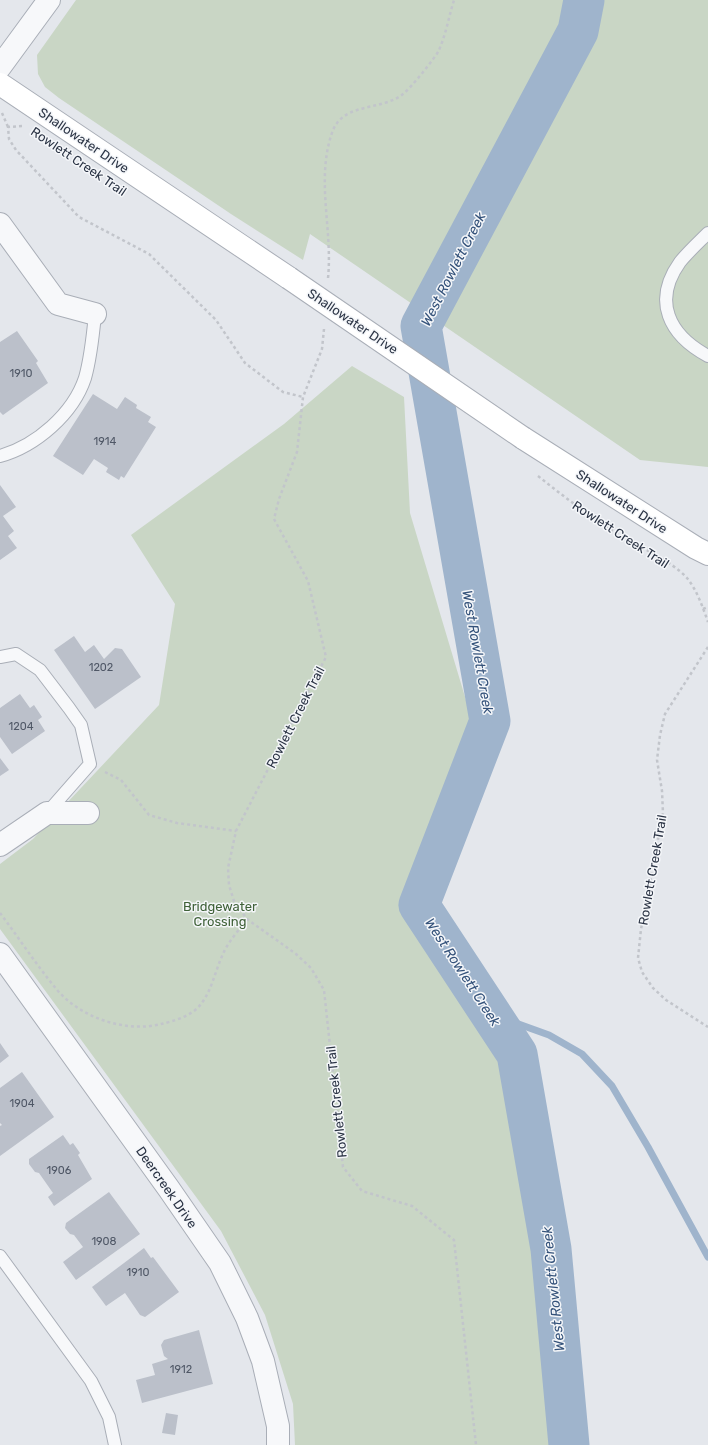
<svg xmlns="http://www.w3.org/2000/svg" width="708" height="1445" font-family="Rubik,sans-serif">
  <rect width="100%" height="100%" fill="#e4e7ec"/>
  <path fill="#c9d6c5" d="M76,0H708V467L640,460L310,234L303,260L231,214L59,98L45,87L38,74L37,55Z
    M352,366L404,397L410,513L471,717L406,901L510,1060L557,1445H295L293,1404L265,1315L221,1231L0,929V864L33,839L159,705L175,604L131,535L284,424Z"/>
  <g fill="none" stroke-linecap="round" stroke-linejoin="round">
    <path stroke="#9fb4cc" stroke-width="7" d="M491,1014L549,1035L582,1054L612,1086L648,1147L708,1257"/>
    <path stroke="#9fb4cc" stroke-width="41" d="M569,1445L551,1249L517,1054L419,905L490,721L421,326L578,31L584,0"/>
  </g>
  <path fill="#bbc0ca" d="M17,331L38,361L36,363L48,383L3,415L0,412V342Z
    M93,394L117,409L125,397L137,405L136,408L151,417L148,422L156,427L124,478L121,476L119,480L106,472L108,468L94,459L83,475L53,456Z
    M0,485L16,507L3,516L14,531L8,536L17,548L0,560Z
    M74,636L85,652L94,645L104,659L115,648L122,649L141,677L95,709L54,650Z
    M20,694L30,708L34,705L42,717L38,720L45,731L12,754L0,737V708Z
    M0,758L9,770L0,776Z
    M0,1043L9,1056L0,1063Z
    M22,1072L54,1117L0,1156V1126L2,1125L0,1123V1088Z
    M63,1135L70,1145L73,1143L80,1153L78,1155L92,1179L54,1206L48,1197L53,1193L39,1173L35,1172L29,1164V1159Z
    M109,1192L140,1234L76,1280L63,1262L83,1247L74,1235L70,1234L65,1228L66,1223Z
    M144,1248L151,1258L153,1257L179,1292L145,1317L140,1315L125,1293L106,1306L92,1287Z
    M199,1330L213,1384L142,1403L136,1380L155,1375L152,1364L168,1359L164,1356L161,1345L164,1340Z
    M166,1413L178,1415L175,1435L162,1433Z"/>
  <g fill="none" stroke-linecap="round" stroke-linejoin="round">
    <defs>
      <path id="lane" d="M708,233C699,242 688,252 680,262C652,301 669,335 708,356
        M0,456C36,446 73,414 85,378C91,357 93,335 95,314
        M0,657L16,654L40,670L69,708L81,725L90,764L47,813
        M0,1256L91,1381L109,1417L115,1445"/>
      <path id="street" d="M0,67L49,0
        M0,224L58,304L95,314
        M0,845L47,813H88
        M0,954L169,1189L220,1263L247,1318L263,1361L278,1426V1445"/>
      <path id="secondary" d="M0,84L289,278
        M523,438L696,548L708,554"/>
    </defs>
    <use href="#lane" stroke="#a9aeb7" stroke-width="14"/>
    <use href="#street" stroke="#a9aeb7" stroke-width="24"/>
    <use href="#secondary" stroke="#a9aeb7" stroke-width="24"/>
    <path stroke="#c2c5cb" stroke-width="2.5" stroke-dasharray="3 3" stroke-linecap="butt" d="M2,113L8,127
      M22,126L8,127L9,139L16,150L79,217L149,254L216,320L245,363L283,392L303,397
      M328,278C333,229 315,178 333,130C345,102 382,111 403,94C410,89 436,57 439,50C446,34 449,16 454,0
      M324,329L322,349L303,397L297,452L279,499L274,519L308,581L326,657L236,831L228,868L229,885L234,901L247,919L296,954L311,968L324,990L343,1167L362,1191L412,1206L454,1240L476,1445
      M538,476C563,496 588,515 615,532C637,547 670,559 687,578C697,590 703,608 708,622
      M703,609L708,607
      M708,647L665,714L660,735L657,760L662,791L663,813L641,929L638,958L642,972L653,988L666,1000L708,1027
      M105,772L121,780L149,815L177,823L236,831
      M0,913C19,938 37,966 58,991C82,1018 126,1033 161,1024C174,1021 192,1016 201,1004C212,990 215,971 223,954C228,942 239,930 247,919"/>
    <use href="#lane" stroke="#f7f8fa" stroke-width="12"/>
    <use href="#street" stroke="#f7f8fa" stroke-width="22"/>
    <use href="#secondary" stroke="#fff" stroke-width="22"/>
    <defs>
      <path id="secondary-bridge" d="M289,278L523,438"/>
    </defs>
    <use href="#secondary-bridge" stroke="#a9aeb7" stroke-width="24" stroke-linecap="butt"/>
    <use href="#secondary-bridge" stroke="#fff" stroke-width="22"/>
  </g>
  <g text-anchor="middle" stroke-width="3" stroke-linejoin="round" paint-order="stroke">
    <g font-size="11" fill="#4f5766">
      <text x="21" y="377">1910</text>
      <text x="105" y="445">1914</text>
      <text x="101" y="671">1202</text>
      <text x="21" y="730">1204</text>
      <text x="22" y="1107">1904</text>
      <text x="59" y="1174">1906</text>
      <text x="104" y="1245">1908</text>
      <text x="138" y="1276">1910</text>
      <text x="181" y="1373">1912</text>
    </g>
    <g font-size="13" fill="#2b3445" stroke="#f4f6f9">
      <text transform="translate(84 140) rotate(34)" y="5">Shallowater Drive</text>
      <text transform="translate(79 161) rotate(34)" y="5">Rowlett Creek Trail</text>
      <text transform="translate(353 321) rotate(34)" y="5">Shallowater Drive</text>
      <text transform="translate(622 501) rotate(33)" y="5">Shallowater Drive</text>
      <text transform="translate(621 534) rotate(33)" y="5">Rowlett Creek Trail</text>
      <text transform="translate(295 717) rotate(-63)" y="5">Rowlett Creek Trail</text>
      <text transform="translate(652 870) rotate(-80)" y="5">Rowlett Creek Trail</text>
      <text transform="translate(336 1102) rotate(-96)" y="5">Rowlett Creek Trail</text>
      <text transform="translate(167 1187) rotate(55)" y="5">Deercreek Drive</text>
    </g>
    <g font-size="13" fill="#3f6138" stroke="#f4f6f9">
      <text x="220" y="911">Bridgewater<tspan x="220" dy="15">Crossing</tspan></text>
    </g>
    <g font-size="14" font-style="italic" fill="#34527a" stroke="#f4f6f9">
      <text transform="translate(453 269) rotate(-63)" y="5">West Rowlett Creek</text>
      <text transform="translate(478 652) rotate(80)" y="5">West Rowlett Creek</text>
      <text transform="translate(463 972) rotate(57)" y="5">West Rowlett Creek</text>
      <text transform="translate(553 1289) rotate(-96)" y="5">West Rowlett Creek</text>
    </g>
  </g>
</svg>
